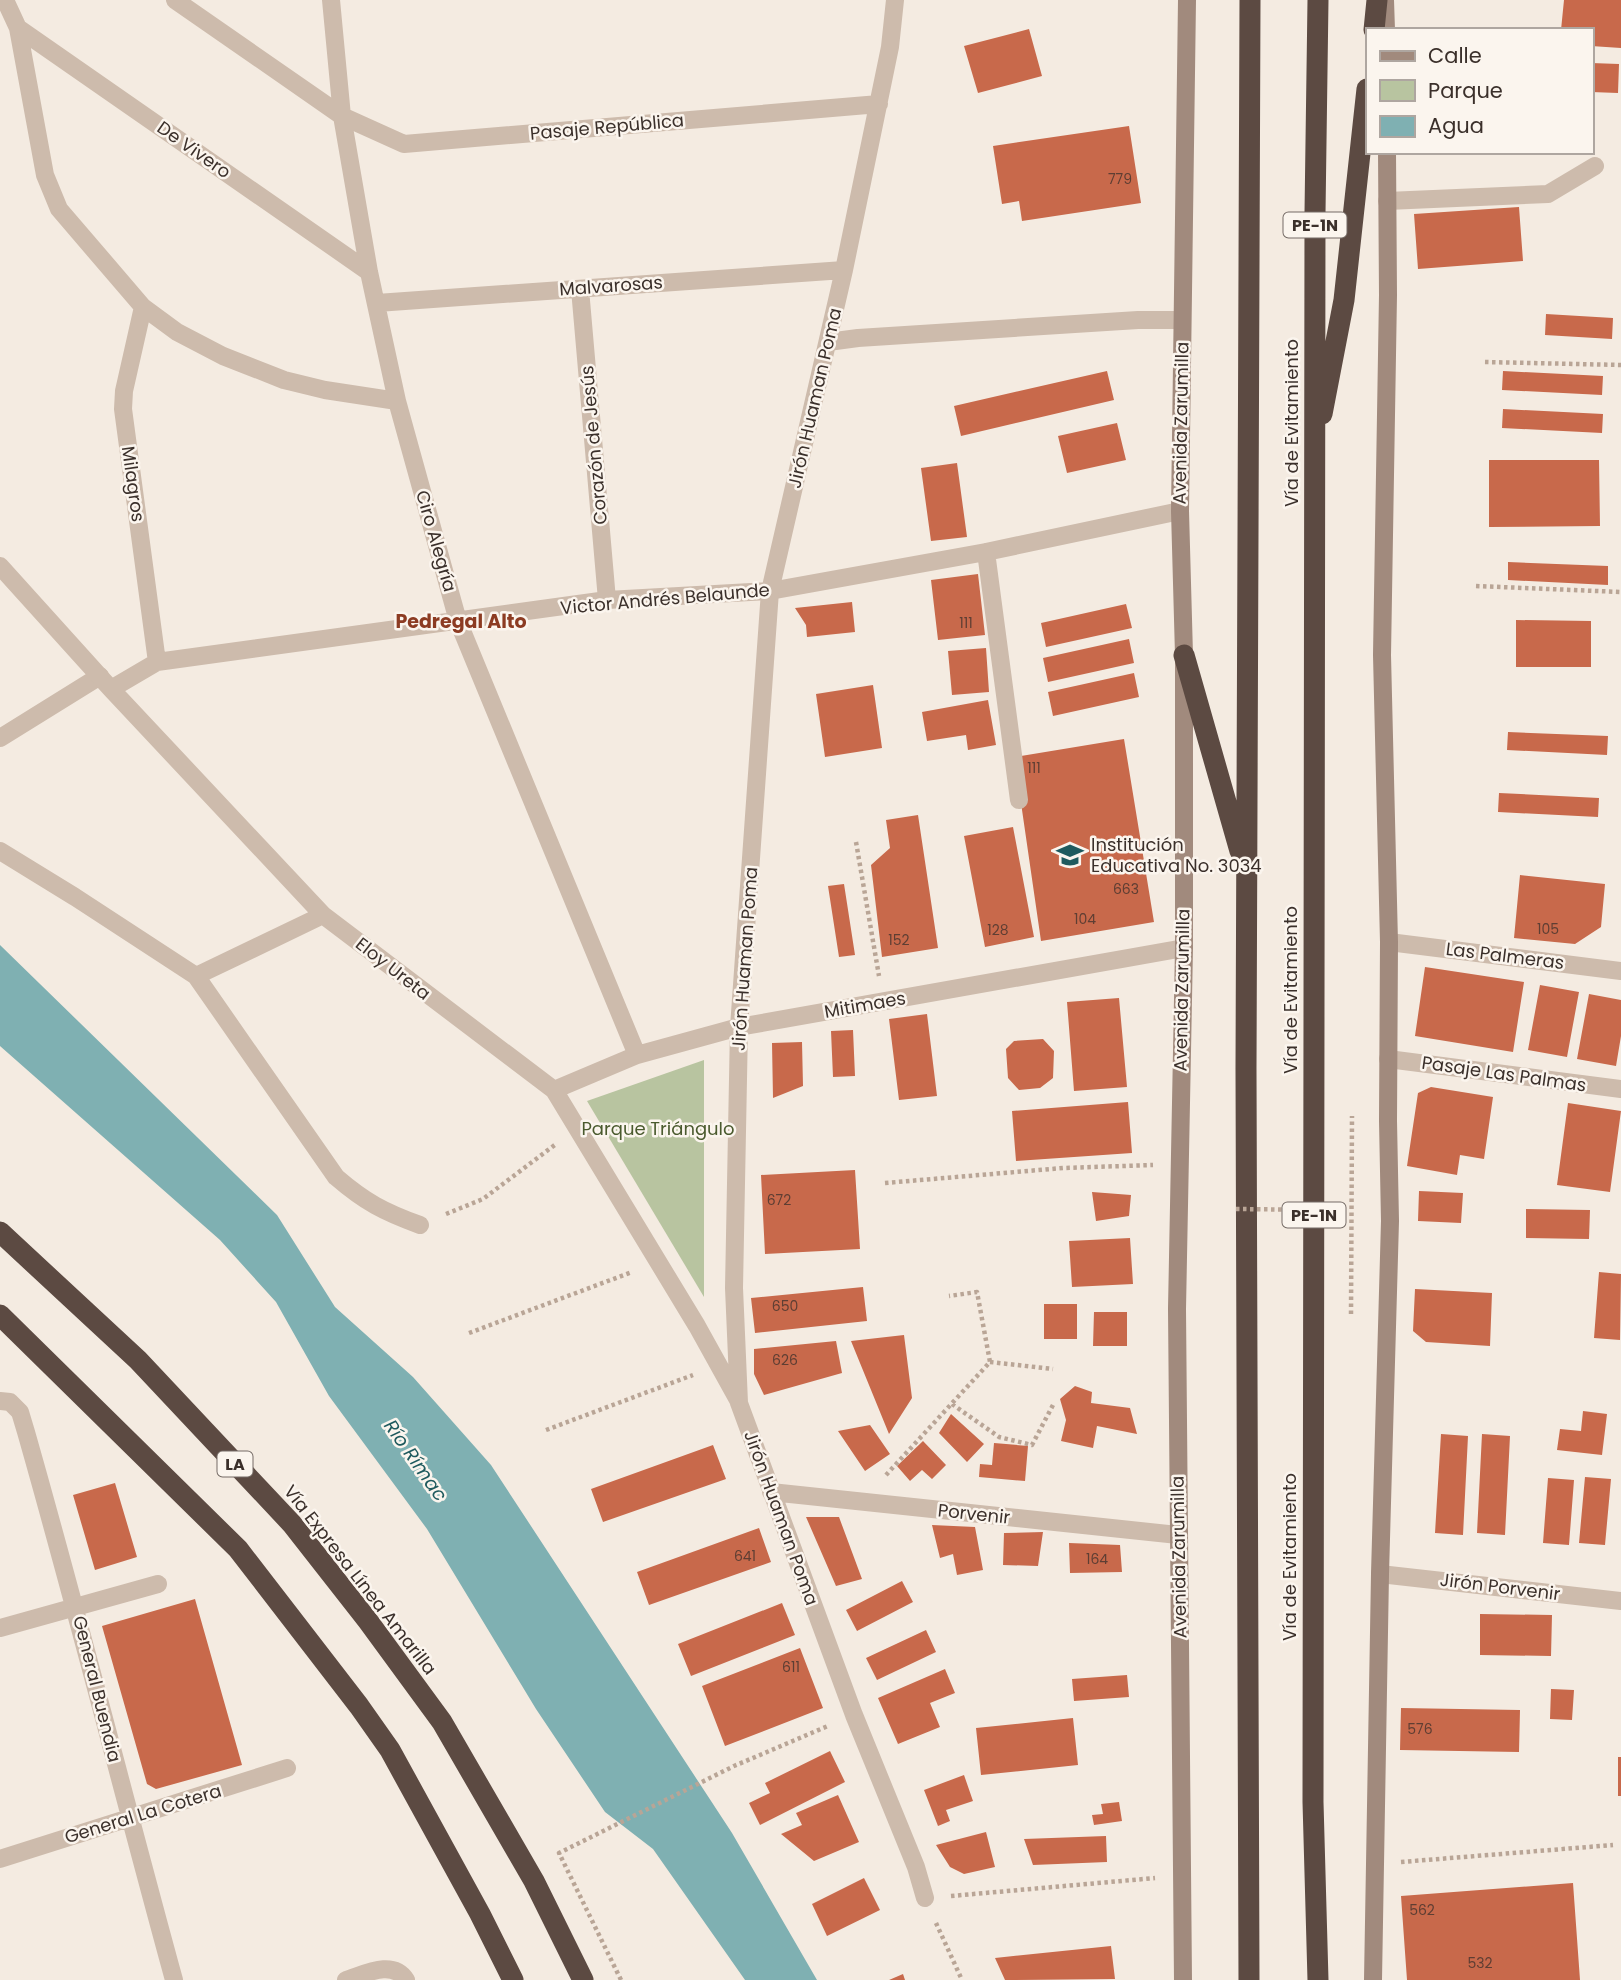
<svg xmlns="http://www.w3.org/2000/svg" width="1621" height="1980" font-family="Poppins,sans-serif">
  <rect width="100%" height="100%" fill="#f4ebe1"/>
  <path fill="#b8c4a0" d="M704,1060V1297L587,1101Z"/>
  <path fill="#7fb0b2" d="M0,945L277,1215L335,1307L413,1377L491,1465L732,1833L817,1980H745L653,1849L605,1812L536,1709L427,1529L329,1396L276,1302L220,1240L0,1046Z"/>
  <path fill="#c8694b" d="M1564,0H1621V48L1591,46V30H1561Z
    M1029,29L1042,76L978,93L964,46Z
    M1591,63L1619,64L1618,93L1591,92Z
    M1129,126L1141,203L1022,221L1019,201L1002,204L993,146Z
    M1519,207L1523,261L1418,269L1414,214Z
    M1546,314L1613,318L1612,339L1545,335Z
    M1107,371L1114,400L961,436L954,406Z
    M1503,371L1603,376L1602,395L1502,390Z
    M1503,409L1603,414L1602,433L1502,428Z
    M1117,423L1126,460L1067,473L1058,436Z
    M1489,460H1599L1600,526L1489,527Z
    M957,463L967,537L931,541L921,468Z
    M1508,562L1608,566V585L1508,580Z
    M978,574L985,635L938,640L931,580Z
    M852,602L855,632L807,637L806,625L795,608Z
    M1126,604L1132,628L1046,647L1041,623Z
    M1516,620L1591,621V667H1516Z
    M1129,639L1134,663L1048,682L1043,658Z
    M986,648L989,692L952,695L948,651Z
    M1134,673L1139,697L1053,716L1048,692Z
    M873,685L882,748L825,757L816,694Z
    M988,700L996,745L968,750L966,735L927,741L922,712Z
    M1508,732L1608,736L1607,755L1507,750Z
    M1124,739L1154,922L1041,941L1020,796L1021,756Z
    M1499,793L1599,798L1598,817L1498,812Z
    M918,815L938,948L882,957L871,865L890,848L886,820Z
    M1013,827L1034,937L985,947L964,836Z
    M1520,875L1605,884L1601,927L1575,944L1514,938Z
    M844,884L855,955L839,957L828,886Z
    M1425,967L1524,982L1513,1052L1415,1036Z
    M1540,985L1579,992L1567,1057L1528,1050Z
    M1589,994L1621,1000V1036L1616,1066L1577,1059Z
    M1119,998L1127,1087L1074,1091L1067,1002Z
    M927,1014L937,1096L899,1100L889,1019Z
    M853,1030L855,1076L833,1077L831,1031Z
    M1043,1039L1054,1051L1053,1078L1040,1088L1019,1090L1008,1078L1006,1049L1014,1041Z
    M802,1042L803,1086L773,1098L772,1043Z
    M1431,1087L1493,1097L1484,1159L1460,1155L1457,1175L1407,1166L1418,1093Z
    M1128,1102L1132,1153L1016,1161L1012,1111Z
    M1568,1103L1621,1111L1610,1192L1557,1185Z
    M855,1170L860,1249L765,1254L761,1175Z
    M1419,1191L1463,1193L1461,1223L1418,1221Z
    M1092,1192L1131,1195L1129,1216L1096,1221Z
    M1526,1209L1590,1210L1589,1239L1526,1238Z
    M1130,1238L1133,1284L1072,1287L1069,1241Z
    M1599,1272L1621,1274L1620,1340L1594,1338Z
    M863,1287L867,1321L755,1333L751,1298Z
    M1415,1289L1492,1293L1490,1346L1426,1342L1413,1331Z
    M1044,1304H1077V1339H1044Z
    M1094,1312H1127V1346H1093Z
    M904,1335L912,1398L889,1434L851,1341Z
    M836,1341L842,1373L764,1395L754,1374V1349Z
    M1075,1386L1092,1392L1091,1403L1130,1408L1137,1434L1097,1426L1093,1448L1061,1441L1066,1420L1060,1399Z
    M1583,1411L1607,1414L1602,1455L1557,1450L1560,1429L1581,1431Z
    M951,1414L984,1444L967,1462L939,1433Z
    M870,1425L890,1454L865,1471L838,1431Z
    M1441,1434L1468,1436L1463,1535L1435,1533Z
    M1482,1434L1510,1436L1505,1535L1477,1533Z
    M923,1441L946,1465L932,1479L922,1470L910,1481L897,1466Z
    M994,1443L1028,1446L1025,1481L979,1477L980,1464L992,1465Z
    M713,1445L726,1479L603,1522L591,1489Z
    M1585,1477L1611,1479L1605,1545L1579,1543Z
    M1548,1478L1574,1480L1569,1545L1543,1543Z
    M115,1483L137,1557L95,1570L73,1495Z
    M806,1517H839L862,1579L836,1586Z
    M932,1525L975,1527L983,1570L957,1575L953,1554L940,1558Z
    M759,1528L771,1562L649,1605L637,1572Z
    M1043,1532L1038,1566L1003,1565L1004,1533Z
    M1069,1543L1120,1545L1122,1572L1070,1573Z
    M902,1581L913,1602L857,1631L846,1610Z
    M195,1599L242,1765L156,1789L147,1784L102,1626Z
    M782,1603L795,1635L691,1676L678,1644Z
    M1480,1614L1552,1615L1551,1656L1480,1655Z
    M926,1630L936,1652L877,1680L866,1658Z
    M800,1648L823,1708L725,1746L702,1686Z
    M945,1669L955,1693L930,1703L940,1727L898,1744L878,1698Z
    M1127,1675L1129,1697L1074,1701L1072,1679Z
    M1551,1689L1574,1690L1572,1720L1550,1719Z
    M1401,1708L1520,1710L1519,1752L1400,1750Z
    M1073,1718L1078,1765L981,1775L976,1728Z
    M830,1751L845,1782L760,1825L749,1803L770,1793L765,1783Z
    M1618,1757H1621V1796H1618Z
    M964,1775L973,1801L946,1810L950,1821L938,1826L924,1790Z
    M838,1795L859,1842L814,1861L781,1834L802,1825L796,1813Z
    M1119,1802L1122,1821L1094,1825L1092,1815L1103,1814L1101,1804Z
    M986,1832L995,1867L964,1874L950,1867L936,1845Z
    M1106,1836L1107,1862L1033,1865L1024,1839Z
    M864,1878L880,1910L827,1936L812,1904Z
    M1573,1883L1580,1980H1407L1401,1896Z
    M1111,1946L1115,1979L1005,1980L995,1958Z
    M903,1974L905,1980H889Z"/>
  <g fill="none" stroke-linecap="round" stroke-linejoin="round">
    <path stroke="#b9a596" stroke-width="4.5" stroke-dasharray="3.5 3.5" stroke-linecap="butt" d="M1485,362L1621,365
      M1476,586L1621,592
      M856,842L879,976
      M885,1183L1063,1168L1153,1165
      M446,1214L483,1199L556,1144
      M1351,1314L1352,1116
      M469,1333L632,1272
      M990,1362L1053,1369
      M952,1404L999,1437L1032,1445L1053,1405
      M546,1430L693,1375
      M886,1475L990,1362L977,1292L949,1296
      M1401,1862L1613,1845
      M951,1896L1155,1878
      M936,1923L962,1980
      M621,1980L559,1853L734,1766L828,1726"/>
    <path stroke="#cdbbac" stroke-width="18" d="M1387,201L1548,194L1595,166
      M828,342L858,338L1138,320H1182
      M986,552L1019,800
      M770,591L986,552L1180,511
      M0,738L100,676"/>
    <path stroke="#cdbbac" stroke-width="18" d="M5,0L18,28L45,175L59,209L143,307L177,332L223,356L284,380L325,390L397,401
      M175,0L342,116L404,144L879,104
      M331,0L342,116L369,272L397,401L458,621L637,1055
      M895,0L890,47L844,270L770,591L739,1027L734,1288L739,1403L854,1715L916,1867L925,1898
      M18,28L369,272
      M580,289L607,600
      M377,303L844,270
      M143,307L124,391L123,409L157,662
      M0,566L111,689L323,915L554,1090L697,1326L738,1400
      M111,689L157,662L607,600L770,591
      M0,851L75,897L196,976L336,1177C365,1202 384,1212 420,1225
      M1389,942L1621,971
      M196,976L323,915
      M1388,1059L1621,1089
      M554,1090L637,1055L739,1027L1184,948
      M0,1401L10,1402L20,1412L26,1432C78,1614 124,1798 174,1980
      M771,1492L1178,1535
      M1380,1574L1621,1601
      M0,1628L158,1584
      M0,1859L287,1768
      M346,1980C365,1974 393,1959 406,1980"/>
    <path stroke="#a18a7d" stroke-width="18" d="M1385,0L1386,30
      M1183,1980L1177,1309L1184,948V655L1180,511L1187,0
      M1373,1980L1380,1574L1390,1221L1388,1121L1389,942L1382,655L1388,295L1387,152"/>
    <path stroke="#5c4a42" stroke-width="21" d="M1318,0L1315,213L1313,1802L1318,1980
      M1374,30L1377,0
      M1322,414L1344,300L1367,89
      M1184,655L1240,851
      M0,1232L138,1360L292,1524L368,1621L442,1722L534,1881L583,1980
      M0,1315L238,1549L359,1706L390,1750L480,1914L513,1980
      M1249,1980L1246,1069L1250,0"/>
    <path stroke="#b9a596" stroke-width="4.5" stroke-dasharray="3.5 3.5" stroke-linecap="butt" d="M1236,1209L1326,1210"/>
  </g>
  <defs>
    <symbol id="school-bare" viewBox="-9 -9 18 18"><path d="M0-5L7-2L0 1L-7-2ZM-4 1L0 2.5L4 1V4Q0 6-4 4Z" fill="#1f5a5e" stroke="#fbf5ee" stroke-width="2.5" paint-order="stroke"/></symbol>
  </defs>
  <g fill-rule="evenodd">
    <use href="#school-bare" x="1051" y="836" width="38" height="38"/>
  </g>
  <g text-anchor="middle" stroke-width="5" stroke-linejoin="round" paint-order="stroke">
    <g font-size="14" fill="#5e3e33">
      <text x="1120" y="184">779</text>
      <text x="966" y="628">111</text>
      <text x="1034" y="773">111</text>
      <text x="1126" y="894">663</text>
      <text x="1085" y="924">104</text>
      <text x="1548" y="934">105</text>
      <text x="998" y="935">128</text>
      <text x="899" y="945">152</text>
      <text x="779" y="1205">672</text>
      <text x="785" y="1311">650</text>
      <text x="785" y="1365">626</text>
      <text x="745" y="1561">641</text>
      <text x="1097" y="1564">164</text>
      <text x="791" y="1672">611</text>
      <text x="1420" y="1734">576</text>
      <text x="1422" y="1915">562</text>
      <text x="1480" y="1968">532</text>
    </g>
    <g fill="#fbf5ee" stroke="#756b66" stroke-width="2">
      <rect x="1283.5" y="212.5" width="63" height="25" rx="5"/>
      <rect x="1282.5" y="1202.5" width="63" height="25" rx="5"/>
      <rect x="217.5" y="1451.5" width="35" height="25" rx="5"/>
    </g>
    <g font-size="16" font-weight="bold" fill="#3b302b">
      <text x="1315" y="231">PE-1N</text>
      <text x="1314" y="1221">PE-1N</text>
      <text x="235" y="1470">LA</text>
    </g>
    <g font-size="18" fill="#3b302b" stroke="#fbf5ee">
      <text transform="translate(607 127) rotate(-5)" y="6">Pasaje República</text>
      <text transform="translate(194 150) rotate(35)" y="6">De Vivero</text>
      <text transform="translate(611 286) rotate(-4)" y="6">Malvarosas</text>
      <text transform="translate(815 398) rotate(-77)" y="6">Jirón Huaman Poma</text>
      <text transform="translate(1181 423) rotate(-89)" y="6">Avenida Zarumilla</text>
      <text transform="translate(1292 423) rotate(-90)" y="6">Vía de Evitamiento</text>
      <text transform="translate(594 445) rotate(-95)" y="6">Corazón de Jesús</text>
      <text transform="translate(133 484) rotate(82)" y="6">Milagros</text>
      <text transform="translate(436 541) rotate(74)" y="6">Ciro Alegría</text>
      <text transform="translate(665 599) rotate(-5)" y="6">Victor Andrés Belaunde</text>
      <text transform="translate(1505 956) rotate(7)" y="6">Las Palmeras</text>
      <text transform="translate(745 959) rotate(-86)" y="6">Jirón Huaman Poma</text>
      <text transform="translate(393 969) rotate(38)" y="6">Eloy Ureta</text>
      <text transform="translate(1182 990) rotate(-89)" y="6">Avenida Zarumilla</text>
      <text transform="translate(1291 990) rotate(-90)" y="6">Vía de Evitamiento</text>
      <text transform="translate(865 1005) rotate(-10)" y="6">Mitimaes</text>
      <text transform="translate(1504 1074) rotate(8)" y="6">Pasaje Las Palmas</text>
      <text transform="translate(974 1514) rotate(6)" y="6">Porvenir</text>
      <text transform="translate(781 1518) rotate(70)" y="6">Jirón Huaman Poma</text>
      <text transform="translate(1179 1557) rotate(-91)" y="6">Avenida Zarumilla</text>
      <text transform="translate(1290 1557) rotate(-90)" y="6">Vía de Evitamiento</text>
      <text transform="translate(360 1580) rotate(52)" y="6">Vía Expresa Línea Amarilla</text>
      <text transform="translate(1500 1587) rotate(7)" y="6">Jirón Porvenir</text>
      <text transform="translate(97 1689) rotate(76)" y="6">General Buendia</text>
      <text transform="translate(143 1814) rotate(-17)" y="6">General La Cotera</text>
    </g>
    <g font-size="18" fill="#3b302b" stroke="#fbf5ee" text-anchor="start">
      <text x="1091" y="851">Institución<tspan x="1091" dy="21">Educativa No. 3034</tspan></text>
    </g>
    <g font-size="18" fill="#4a5a2e" stroke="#fbf5ee">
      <text x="658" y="1135">Parque Triángulo</text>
    </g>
    <g font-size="19" font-weight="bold" fill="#8c3b22" stroke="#fbf5ee">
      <text x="461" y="628">Pedregal Alto</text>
    </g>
    <g font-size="19" font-style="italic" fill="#1f5a5e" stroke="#fbf5ee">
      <text transform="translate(416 1460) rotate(55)" y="7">Río Rímac</text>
    </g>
  </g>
  <rect x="1366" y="28" width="228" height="126" fill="#fbf5ee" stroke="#aea6a0" stroke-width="2"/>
  <rect x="1380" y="51" width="35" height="10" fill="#a18a7d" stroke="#aea6a0" stroke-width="2"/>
  <text x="1428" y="63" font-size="21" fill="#3b302b">Calle</text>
  <rect x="1380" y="80" width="35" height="21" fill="#b8c4a0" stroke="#aea6a0" stroke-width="2"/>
  <text x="1428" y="98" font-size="21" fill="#3b302b">Parque</text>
  <rect x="1380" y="116" width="35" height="21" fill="#7fb0b2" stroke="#aea6a0" stroke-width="2"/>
  <text x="1428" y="133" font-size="21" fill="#3b302b">Agua</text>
</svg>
